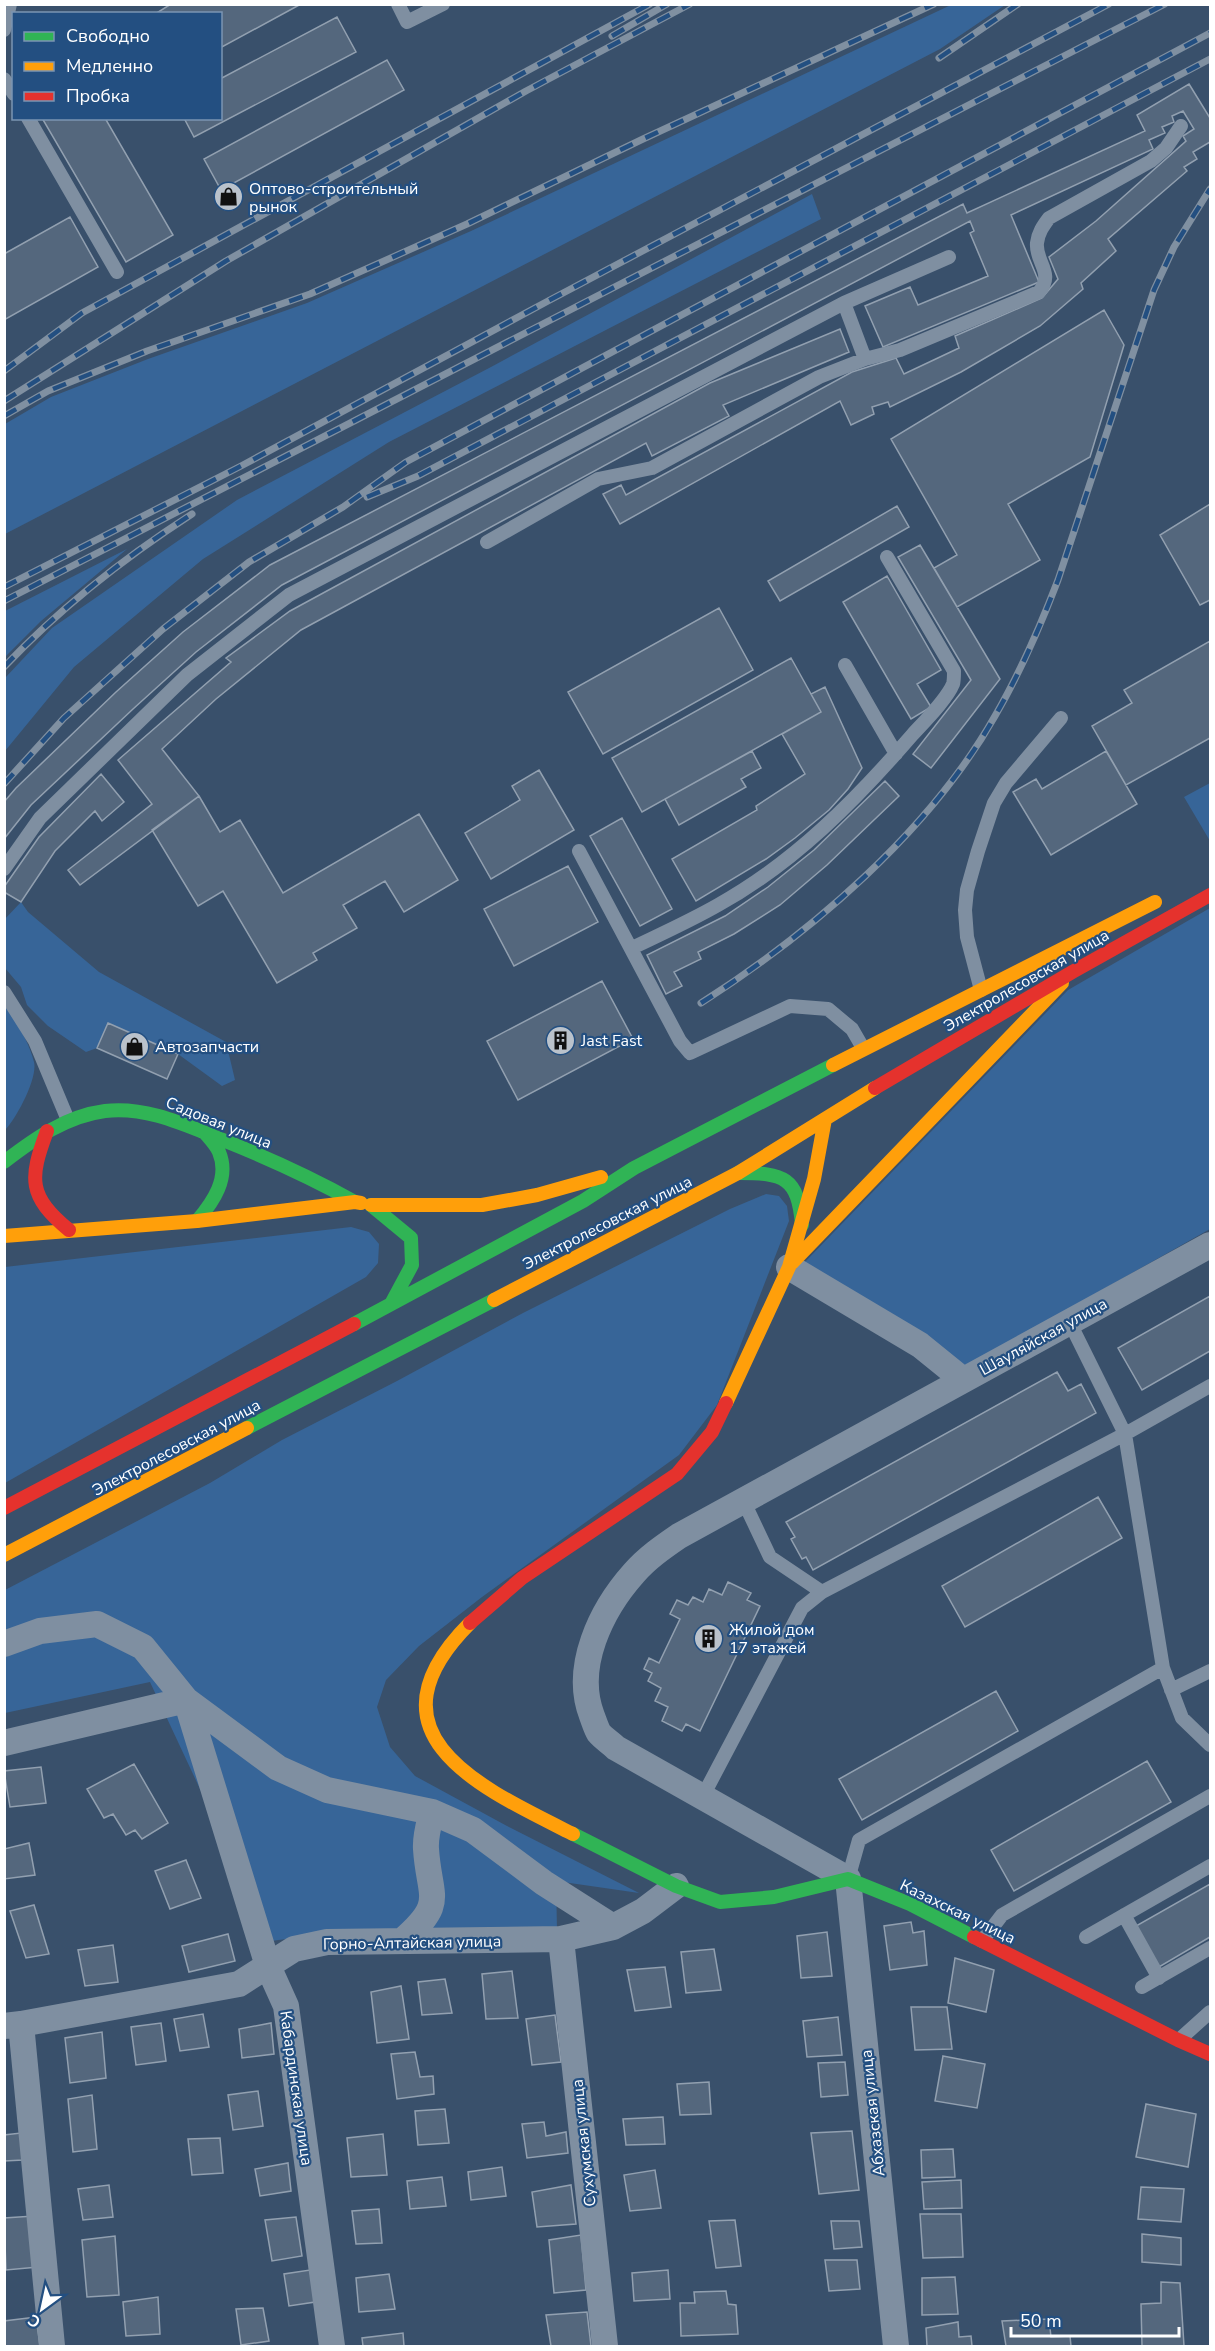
<svg xmlns="http://www.w3.org/2000/svg" width="1215" height="2351" font-family="'Nunito Sans',sans-serif">
  <rect width="100%" height="100%" fill="#39506b"/>
  <path fill="#376598" d="M953,4L1005,5L940,49L5,534V424L51,397L148,359L307,303L471,231Z
    M812,194L821,219L389,442L203,559L74,667L5,751V678L52,628L237,500L491,367Z
    M127,549L41,621L5,657V611Z
    M1210,783V841L1184,797Z
    M21,902L28,912L99,972L226,1042L235,1080L222,1086L178,1054L108,1023L97,1048L86,1052L48,1026L27,1005L21,987L5,968L4,920Z
    M1210,908V1229L962,1369L804,1263L1068,990Z
    M4,1003C16,1020 29,1042 34,1062C38,1078 16,1119 5,1130Z
    M766,1194L779,1196L787,1206L789,1221L717,1405L679,1455L482,1597L419,1646L386,1680L377,1707L390,1747L415,1776L507,1826L639,1893L556,1881L557,1930L302,1937L271,1941L150,1682L5,1713V1590L210,1483L282,1440L397,1381L523,1313L730,1209Z
    M351,1227L369,1232L379,1244L378,1263L366,1277L5,1483V1267Z"/>
  <path fill="#54677d" stroke="#92a0b0" stroke-width="1.5" d="M171,4H301L220,48V14H155Z
    M337,17L356,52L194,137L184,118H220V79Z
    M387,60L404,90L221,190L204,159Z
    M1189,84L1210,118V142L1193,152L1197,159L1184,167L1187,171L1108,239L1116,251L1081,283L1083,289L1040,326L961,372L890,407L888,402L872,407L874,414L851,425L840,401L620,524L603,494L621,485L626,495L852,372L896,358L904,374L959,348L955,336L1042,298L1058,279L1049,257L1096,221L1186,141L1183,136L1194,129L1183,111L1172,116L1174,122L1162,127L1165,133L1149,140L1153,149L1011,215L1039,282L883,347L865,306L910,287L918,305L988,276L970,233L974,231L970,221L282,585L196,652L133,709L31,805L4,839V802L16,788L116,692L183,632L270,565L963,204L967,213L1145,131L1137,115Z
    M42,118H105L173,235L126,262Z
    M70,217L98,267L4,320V254Z
    M1104,310L1124,345L1090,457L1008,504L1040,560L957,607L934,568L957,555L891,439Z
    M840,329L849,352L723,405L729,416L652,456L646,443L301,630L216,699L162,749L199,796L80,885L68,870L152,804L118,760L231,662L226,658L290,611L710,383Z
    M1210,504V600L1200,605L1160,535Z
    M897,506L909,527L780,601L768,581Z
    M920,545L1000,679L931,768L913,754L971,680L898,557Z
    M887,576L941,670L917,684L931,707L911,719L843,602Z
    M719,608L753,670L603,754L568,692Z
    M1210,641V738L1126,785L1092,726L1132,703L1124,690Z
    M791,658L821,712L642,812L612,758Z
    M825,687L862,768L848,789L829,810L795,838L766,859L696,901L672,859L757,810L756,806L805,774L782,734L821,712L811,694Z
    M752,751L761,768L741,779L746,787L679,825L665,799Z
    M1106,751L1137,804L1051,855L1013,792L1036,779L1042,789Z
    M539,770L574,830L491,879L465,833L520,800L512,786Z
    M101,774L124,802L102,821L95,811L55,851L21,902L4,892V887L39,837Z
    M885,781L899,796L827,865L780,905L734,934L698,952L701,959L674,972L682,986L666,994L647,955L725,916L768,887L814,850Z
    M199,796L220,832L240,820L283,893L419,814L458,880L404,912L385,881L343,905L357,928L313,953L317,960L277,983L223,891L198,906L152,830Z
    M622,818L672,909L640,926L590,836Z
    M568,866L598,922L514,966L484,909Z
    M602,981L633,1039L518,1100L487,1041Z
    M108,1023L178,1054L167,1079L97,1048Z
    M1210,1296V1351L1142,1390L1118,1348Z
    M1057,1372L1068,1391L1081,1384L1096,1413L813,1570L806,1557L802,1559L791,1539L795,1537L786,1522Z
    M1098,1497L1122,1538L965,1627L942,1586Z
    M728,1582L751,1593L747,1600L760,1606L700,1731L686,1724L682,1731L662,1721L668,1707L655,1701L661,1688L648,1681L652,1673L644,1669L649,1658L659,1663L680,1619L670,1614L677,1600L688,1605L693,1597L703,1602L709,1589L722,1595Z
    M996,1691L1018,1731L862,1820L839,1779Z
    M1147,1761L1171,1802L1014,1891L991,1850Z
    M134,1764L168,1823L142,1839L135,1830L126,1835L113,1814L104,1818L87,1789Z
    M41,1767L46,1803L10,1807L4,1771Z
    M29,1843L35,1875L4,1879V1849Z
    M186,1860L201,1898L170,1909L155,1871Z
    M1210,1884V1937L1159,1967L1136,1926Z
    M34,1905L49,1954L26,1958L10,1911Z
    M911,1922L913,1933L924,1931L927,1965L890,1970L884,1926Z
    M827,1932L832,1976L801,1978L797,1936Z
    M228,1934L235,1961L189,1972L182,1946Z
    M113,1945L118,1982L85,1986L78,1950Z
    M714,1949L721,1990L686,1993L681,1952Z
    M955,1958L994,1970L986,2012L948,2003Z
    M665,1967L671,2007L635,2011L627,1970Z
    M512,1971L518,2018L486,2019L482,1974Z
    M445,1979L452,2013L422,2015L418,1982Z
    M401,1986L409,2039L377,2043L371,1992Z
    M911,2007H947L952,2049L915,2050Z
    M203,2014L209,2047L180,2051L174,2019Z
    M555,2015L561,2062L532,2065L526,2019Z
    M838,2017L842,2055L807,2057L803,2021Z
    M161,2023L166,2061L136,2065L131,2027Z
    M271,2023L274,2054L242,2058L239,2029Z
    M102,2032L106,2078L70,2083L65,2038Z
    M415,2052L420,2077L433,2076L434,2094L397,2099L391,2054Z
    M943,2056L985,2064L977,2108L935,2101Z
    M845,2062L848,2095L821,2097L818,2063Z
    M709,2082L711,2114L680,2115L677,2084Z
    M258,2091L263,2126L233,2130L228,2095Z
    M92,2095L97,2149L73,2152L68,2099Z
    M1146,2104L1196,2114L1188,2167L1136,2157Z
    M445,2109L449,2143L418,2145L415,2111Z
    M663,2117L665,2144L626,2145L623,2119Z
    M544,2122L546,2136L566,2132L568,2153L527,2158L522,2124Z
    M852,2131L859,2190L819,2194L811,2133Z
    M21,2133L23,2160L4,2161V2135Z
    M383,2134L387,2175L351,2177L347,2138Z
    M220,2138L223,2173L192,2175L188,2139Z
    M953,2149L955,2177L922,2178L921,2150Z
    M288,2163L291,2191L260,2196L255,2169Z
    M502,2167L506,2196L471,2200L468,2172Z
    M655,2170L661,2208L630,2211L624,2175Z
    M442,2177L446,2206L410,2209L407,2181Z
    M961,2180L962,2208L924,2209L922,2182Z
    M109,2185L113,2217L83,2220L78,2189Z
    M571,2185L576,2224L537,2227L532,2192Z
    M1141,2187L1184,2189L1181,2222L1138,2219Z
    M379,2209L382,2243L356,2244L352,2211Z
    M920,2214H961L963,2257L923,2258Z
    M34,2216L38,2267L6,2270L4,2218Z
    M296,2217L302,2256L272,2261L265,2220Z
    M735,2220L741,2266L716,2268L709,2221Z
    M831,2221H859L862,2247L834,2249Z
    M1142,2234L1181,2238V2265L1142,2262Z
    M581,2235L586,2290L554,2293L549,2240Z
    M115,2236L119,2295L87,2297L82,2240Z
    M825,2260H857L860,2289L829,2291Z
    M310,2270L315,2302L289,2306L284,2274Z
    M668,2270L670,2299L634,2301L632,2273Z
    M389,2274L395,2309L359,2312L356,2278Z
    M955,2277L958,2314L922,2315V2278Z
    M1161,2282L1180,2283L1184,2346H1142L1141,2304L1161,2303Z
    M726,2291L728,2304L736,2305L738,2334L681,2336L680,2303H695L694,2292Z
    M158,2297L160,2334L126,2336L123,2302Z
    M263,2308L269,2341L241,2345L236,2309Z
    M587,2312L591,2346H551L546,2315Z
    M36,2317L40,2346H4V2321Z
    M1049,2319L1051,2337L1070,2336L1071,2346H1006L1002,2321Z
    M958,2322L959,2337L971,2336L972,2346H927L926,2328Z
    M403,2333L404,2346H363L362,2338Z"/>
  <g fill="none" stroke-linecap="round" stroke-linejoin="round">
    <path stroke="#7f8fa1" stroke-width="14" d="M398,4L407,22L443,4
      M4,30L10,4
      M4,79L14,94
      M28,118L117,272
      M844,303L865,359L900,350L1039,292C1055,273 1035,262 1037,243C1038,233 1043,226 1049,218L1151,161L1166,148L1181,126
      M487,542L598,479L652,468L819,377L865,359
      M845,665L896,754
      M579,851L680,1041L690,1053L790,1006L828,1009L852,1029L863,1048
      M4,869L40,818L187,675L289,595L844,303L949,257
      M632,948C661,934 690,921 718,905C794,863 856,800 913,734C924,722 947,699 953,684C954,681 954,675 954,671L887,557
      M981,990L967,937L965,910L967,890L978,851L994,803L1006,783L1061,718
      M4,992L35,1041L68,1120
      M744,1502L770,1557L822,1592L1125,1434L1069,1321
      M1163,1668L1125,1434L1210,1386
      M1171,1690L1210,1671
      M703,1796L802,1608L822,1592
      M848,1879L859,1840L1163,1668L1182,1718L1210,1745
      M1124,1915L1159,1978
      M1086,1937L1210,1866
      M982,1941L1002,1915L1210,1796
      M1142,1987L1210,1948
      M1180,2039L1210,2012"/>
    <path stroke="#7f8fa1" stroke-width="26" d="M789,1267L920,1345L962,1379
      M4,1644L40,1631L97,1624L143,1647L186,1700L278,1768L327,1790L432,1812L473,1830L544,1883L613,1927
      M4,1743L186,1700L268,1966L286,2006L332,2346
      M561,1939L605,2346
      M402,1941C447,1902 429,1898 426,1849C425,1836 429,1824 432,1812
      M21,2024L52,2346
      M4,2026L21,2024L239,1984L294,1949L327,1942L561,1939L613,1927L643,1911L676,1886
      M896,2346L848,1879L616,1748C611,1743 603,1738 599,1733C596,1728 594,1721 592,1716C573,1667 601,1610 634,1573C647,1558 663,1547 679,1536L1210,1245"/>
    <path stroke="#30b455" stroke-width="14" d="M4,1162C34,1139 66,1116 105,1111C146,1106 185,1125 223,1140C268,1158 312,1178 355,1202
      M738,1173C784,1173 798,1177 802,1225
      M371,1205L411,1238L412,1265L391,1304
      M197,1221C213,1202 230,1178 219,1152C216,1145 210,1139 205,1133
      M354,1324L583,1201L634,1168L833,1065
      M247,1428L494,1300
      M573,1834L676,1886L720,1902L774,1897L848,1879L910,1904L974,1937"/>
    <path stroke="#ff9f0a" stroke-width="14" d="M833,1065L1155,902
      M371,1205H482L537,1195L601,1177
      M4,1236L197,1221L355,1202L361,1203
      M792,1263L1062,983
      M494,1300L738,1173L875,1088
      M726,1403L789,1267L814,1179L825,1119
      M4,1555L247,1428
      M470,1623C359,1734 481,1788 573,1834"/>
    <path stroke="#e5322d" stroke-width="14" d="M875,1088L1074,971L1210,895
      M47,1131C29,1179 28,1196 69,1230
      M4,1508L354,1324
      M470,1623L522,1578L677,1474L712,1432L726,1403
      M974,1937L1178,2040L1210,2054"/>
    <defs>
      <path id="rail" d="M612,36L667,4
        M939,58L1018,4
        M4,371L82,313L650,4
        M4,401L226,261L526,91L690,4
        M4,416L48,391L147,351L310,294L467,224L643,139L934,4
        M367,497L418,476L1210,59
        M4,587L241,466L548,301L1109,4
        M4,601L1165,4
        M4,667C60,608 124,558 192,514
        M4,784L64,718L163,629L249,562L343,507L406,462L1210,33
        M701,1003C811,933 930,831 995,716C1020,673 1040,627 1058,580L1154,290L1174,247L1210,189"/>
    </defs>
    <use href="#rail" stroke="#8090a1" stroke-width="7"/>
    <use href="#rail" stroke="#234f81" stroke-width="4.5" stroke-dasharray="14" stroke-linecap="butt"/>
  </g>
  <defs>
    <symbol id="shop-disc" viewBox="-11 -11 22 22"><circle r="9.5" fill="#bac2cb" stroke="#234f81"/><path d="M-5-2.5h2.3a2.7 3.5 0 0 1 5.4 0H5L5.5 6h-11ZM-1.5-2.5h3a1.5 2.3 0 0 0-3 0Z" fill="#111"/></symbol>
    <symbol id="building-disc" viewBox="-11 -11 22 22"><circle r="9.5" fill="#bac2cb" stroke="#234f81"/><path d="M-4-6H4V6H1V3H-1V6H-4ZM-2.5-4.3h1.7v1.8h-1.7ZM.8-4.3h1.7v1.8H.8ZM-2.5-1h1.7V.8h-1.7ZM.8-1h1.7V.8H.8Z" fill="#111"/></symbol>
  </defs>
  <g fill-rule="evenodd">
    <use href="#shop-disc" x="212" y="180" width="33" height="33"/>
    <use href="#building-disc" x="544" y="1024" width="33" height="33"/>
    <use href="#shop-disc" x="118" y="1030" width="33" height="33"/>
    <use href="#building-disc" x="692" y="1622" width="33" height="33"/>
  </g>
  <g text-anchor="middle" stroke-width="4.5" stroke-linejoin="round" paint-order="stroke">
    <g font-size="16" fill="#fff" stroke="#234f81" text-anchor="start">
      <text x="249" y="194">Оптово-строительный<tspan x="249" dy="18">рынок</tspan></text>
      <text x="581" y="1046">Jast Fast</text>
      <text x="155" y="1052">Автозапчасти</text>
      <text x="729" y="1635">Жилой дом<tspan x="729" dy="18">17 этажей</tspan></text>
    </g>
    <g font-size="16" fill="#fff" stroke="#234f81">
      <text transform="translate(1026 980) rotate(-30)" y="6">Электролесовская улица</text>
      <text transform="translate(219 1122) rotate(22)" y="6">Садовая улица</text>
      <text transform="translate(607 1222) rotate(-27)" y="6">Электролесовская улица</text>
      <text transform="translate(1043 1336) rotate(-29)" y="6">Шауляйская улица</text>
      <text transform="translate(176 1447) rotate(-28)" y="6">Электролесовская улица</text>
      <text transform="translate(958 1911) rotate(26)" y="6">Казахская улица</text>
      <text transform="translate(412 1942) rotate(-1)" y="6">Горно-Алтайская улица</text>
      <text transform="translate(297 2088) rotate(82)" y="6">Кабардинская улица</text>
      <text transform="translate(872 2113) rotate(-96)" y="6">Абхазская улица</text>
      <text transform="translate(583 2143) rotate(-96)" y="6">Сухумская улица</text>
    </g>
  </g>
  <rect width="1215" height="2351" fill="none" stroke="#ffffff" stroke-width="12"/>
  <rect x="12" y="12" width="210" height="108" fill="#234f81" stroke="#7b95b3" stroke-width="1.5"/>
  <rect x="24" y="32" width="30" height="9" fill="#30b455" stroke="#7b95b3" stroke-width="1.5"/>
  <text x="66" y="42" font-size="18" fill="#ffffff">Свободно</text>
  <rect x="24" y="62" width="30" height="9" fill="#ff9f0a" stroke="#7b95b3" stroke-width="1.5"/>
  <text x="66" y="72" font-size="18" fill="#ffffff">Медленно</text>
  <rect x="24" y="92" width="30" height="9" fill="#e5322d" stroke="#7b95b3" stroke-width="1.5"/>
  <text x="66" y="102" font-size="18" fill="#ffffff">Пробка</text>
  <g transform="translate(42 2309) rotate(213)" stroke="#234f81" stroke-width="4.5" paint-order="stroke">
  <path d="M0-4.5L10 22L0 15L-10 22Z" fill="#ffffff"/>
  <text y="-9" font-size="16" font-weight="bold" text-anchor="middle" fill="#ffffff">С</text>
  </g>
  <path d="M1011 2327v9h168v-9" fill="none" stroke="#ffffff" stroke-width="3"/>
  <text x="1020" y="2327" font-size="18" fill="#ffffff" stroke="#234f81" stroke-width="4.5" paint-order="stroke">50 m</text>
</svg>
